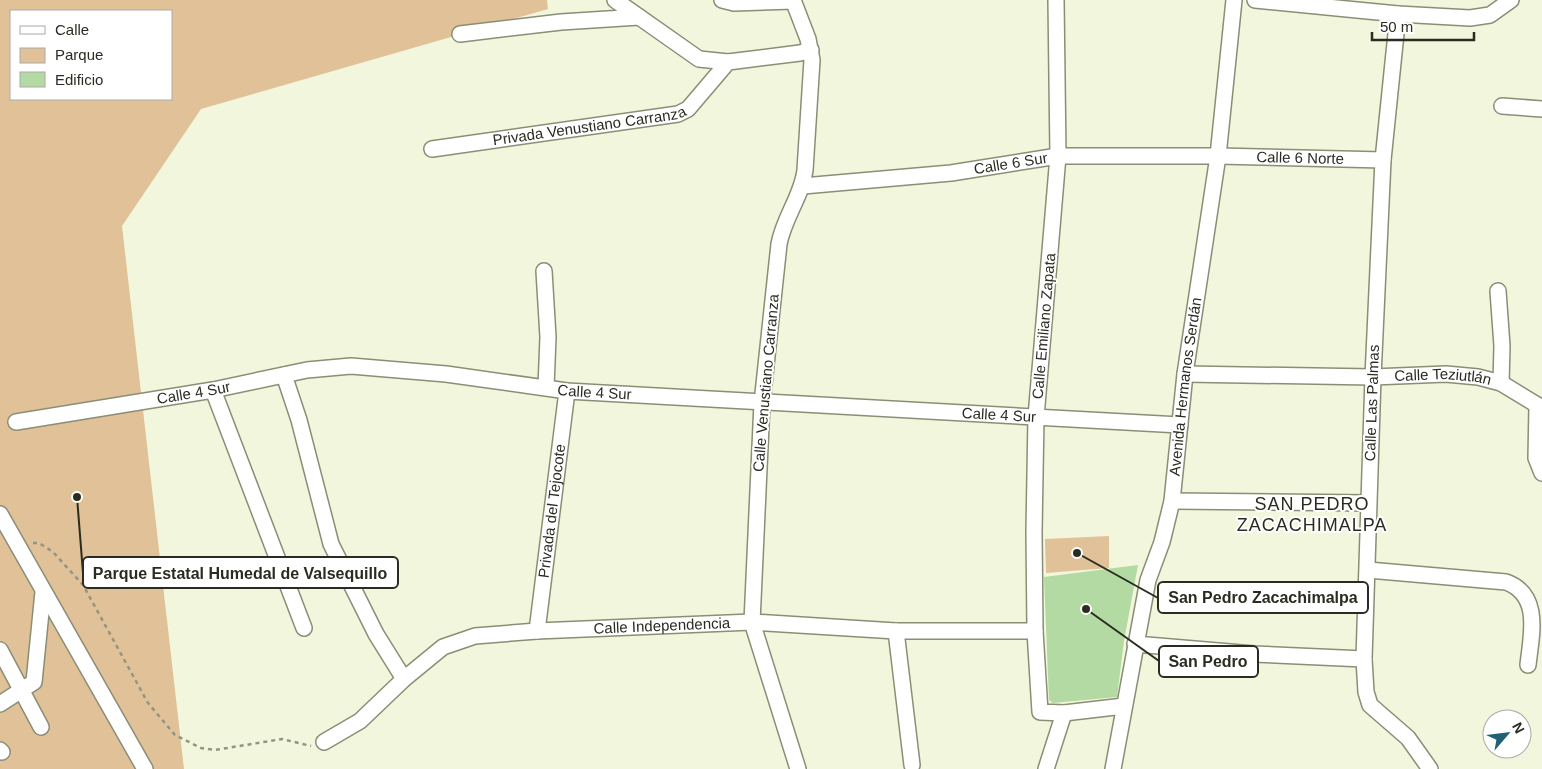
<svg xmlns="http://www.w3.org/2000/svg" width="1542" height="769" font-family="Arial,sans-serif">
  <rect width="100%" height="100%" fill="#f2f6dc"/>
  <path fill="#e1c198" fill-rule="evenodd" d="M0,0H547L548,9L201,109L122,226L184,769H0ZM11,11H171V99H11Z
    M1109,536V568L1046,573L1045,539Z"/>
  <path fill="#b3daa2" d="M1138,565L1124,641L1117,697L1053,703L1049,700L1044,577Z"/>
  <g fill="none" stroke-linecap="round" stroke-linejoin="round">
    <defs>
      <g id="minor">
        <path d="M615,0L699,59L728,62"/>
        <path d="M722,0L734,3L793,1"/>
        <path d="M793,0L808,39L812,60L805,170C802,196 784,217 779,244L762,403L752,622L798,769"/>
        <path d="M1056,0L1058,156L1036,417L1034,532L1035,631L1040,712L1064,713L1124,706"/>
        <path d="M1255,0L1398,14L1470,18L1490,15L1511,0"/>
        <path d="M1398,14L1383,160L1373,377L1364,659L1366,692L1370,705L1408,738L1430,769"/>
        <path d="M460,34L561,22L639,17"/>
        <path d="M1502,106L1542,109"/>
        <path id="s1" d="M432,149L678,114L688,109L728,62L800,53L811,50"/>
        <path id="s2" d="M803,186L951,173L1058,156H1218L1383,160"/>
        <path d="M544,271L548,337L546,387"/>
        <path d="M1498,291L1502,346L1501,383"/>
        <path id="s3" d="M1185,374L1373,377L1446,374L1478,377L1501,383L1542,408"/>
        <path d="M284,375L299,420L331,544L376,634L404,679"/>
        <path d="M213,390L304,628"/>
        <path d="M1537,405L1536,458L1542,473"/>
        <path id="s4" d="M16,422L213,390L307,370L351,366L446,374L567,391L1180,425"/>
        <path d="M1172,501L1368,503"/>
        <path d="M0,514L145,769"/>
        <path d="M1368,570L1506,582C1542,595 1531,636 1528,665"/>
        <path id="s5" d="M537,631L567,391"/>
        <path d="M896,631L912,765"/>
        <path d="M1135,644L1254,654L1364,659"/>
        <path d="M0,650L41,727"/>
        <path d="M0,704L34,682L43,592"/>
        <path id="s6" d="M324,742L360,721L404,679L443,647L475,636L537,631L752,622L896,631H1035"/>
        <path d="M0,750L2,752"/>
        <path d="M1046,769L1064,713"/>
        <path id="s7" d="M1113,769L1148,580L1162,542L1172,501L1185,374L1218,156L1234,0"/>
      </g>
    </defs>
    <use href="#minor" stroke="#8a8e76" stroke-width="18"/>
    <path stroke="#929582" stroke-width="2.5" stroke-dasharray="4 4" stroke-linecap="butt" d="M33,543H39L53,552L83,585L148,703L175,735L201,748L215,750L282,739L311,746"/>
    <use href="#minor" stroke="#fff" stroke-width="15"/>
  </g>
  <g text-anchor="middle" stroke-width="4" stroke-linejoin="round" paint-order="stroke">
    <g font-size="15" fill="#2a2c22" stroke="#fff">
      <text dy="5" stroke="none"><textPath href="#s1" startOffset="159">Privada Venustiano Carranza</textPath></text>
      <text dy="5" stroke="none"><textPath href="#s2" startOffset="499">Calle 6 Norte</textPath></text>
      <text dy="5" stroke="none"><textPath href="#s2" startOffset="209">Calle 6 Sur</textPath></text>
      <text transform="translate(1044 326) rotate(-85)" y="5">Calle Emiliano Zapata</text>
      <text dy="5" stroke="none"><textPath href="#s3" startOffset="258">Calle Teziutlán</textPath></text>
      <text transform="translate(766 383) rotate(-85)" y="5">Calle Venustiano Carranza</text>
      <text dy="5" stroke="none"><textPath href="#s7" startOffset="390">Avenida Hermanos Serdán</textPath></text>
      <text dy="5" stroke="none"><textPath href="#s4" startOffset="180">Calle 4 Sur</textPath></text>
      <text dy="5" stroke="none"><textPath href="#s4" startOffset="585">Calle 4 Sur</textPath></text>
      <text transform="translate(1372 403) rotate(-88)" y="5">Calle Las Palmas</text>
      <text dy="5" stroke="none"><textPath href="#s4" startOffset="990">Calle 4 Sur</textPath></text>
      <text dy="5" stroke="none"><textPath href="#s5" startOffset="121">Privada del Tejocote</textPath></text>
      <text dy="5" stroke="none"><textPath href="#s6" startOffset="374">Calle Independencia</textPath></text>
    </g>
    <g font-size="18" letter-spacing="1" fill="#2a2c22" stroke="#fff">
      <text x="1312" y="510">SAN PEDRO<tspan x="1312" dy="21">ZACACHIMALPA</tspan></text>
    </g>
  </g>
  <path fill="none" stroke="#2a2c22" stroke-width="2" d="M77 497L83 573M1077 553L1158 598M1086 609L1159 661"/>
  <g fill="#2a2c22" stroke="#fff" stroke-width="2">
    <circle cx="77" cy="497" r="5"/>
    <circle cx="1077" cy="553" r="5"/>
    <circle cx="1086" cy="609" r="5"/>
  </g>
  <g fill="#fff" stroke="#2a2c22" stroke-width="2">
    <rect x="83" y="557" width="315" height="31" rx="5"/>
    <rect x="1158" y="582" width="210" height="31" rx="5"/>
    <rect x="1159" y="646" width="99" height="31" rx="5"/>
  </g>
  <g font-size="16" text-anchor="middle" font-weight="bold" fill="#2a2c22">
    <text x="240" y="579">Parque Estatal Humedal de Valsequillo</text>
    <text x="1263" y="603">San Pedro Zacachimalpa</text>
    <text x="1208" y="667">San Pedro</text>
  </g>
  <rect x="10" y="10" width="162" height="90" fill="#ffffff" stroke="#aaaba7"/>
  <rect x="20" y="26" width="25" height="8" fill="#ffffff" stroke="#aaaba7"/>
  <text x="55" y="35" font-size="15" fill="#2a2c22">Calle</text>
  <rect x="20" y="48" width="25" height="15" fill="#e1c198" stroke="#aaaba7"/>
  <text x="55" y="60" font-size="15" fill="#2a2c22">Parque</text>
  <rect x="20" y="72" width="25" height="15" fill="#b3daa2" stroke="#aaaba7"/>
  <text x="55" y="85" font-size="15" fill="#2a2c22">Edificio</text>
  <g transform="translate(1507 734) rotate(62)"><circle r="24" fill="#ffffff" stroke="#aaaba7"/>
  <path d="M0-4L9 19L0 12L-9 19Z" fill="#1f6275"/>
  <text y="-8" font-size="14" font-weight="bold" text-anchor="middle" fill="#2a2c22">N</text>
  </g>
  <path d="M1372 32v8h102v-8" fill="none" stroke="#2a2c22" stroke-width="2.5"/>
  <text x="1380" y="32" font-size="15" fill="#2a2c22" stroke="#ffffff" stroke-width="4" paint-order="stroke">50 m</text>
</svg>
